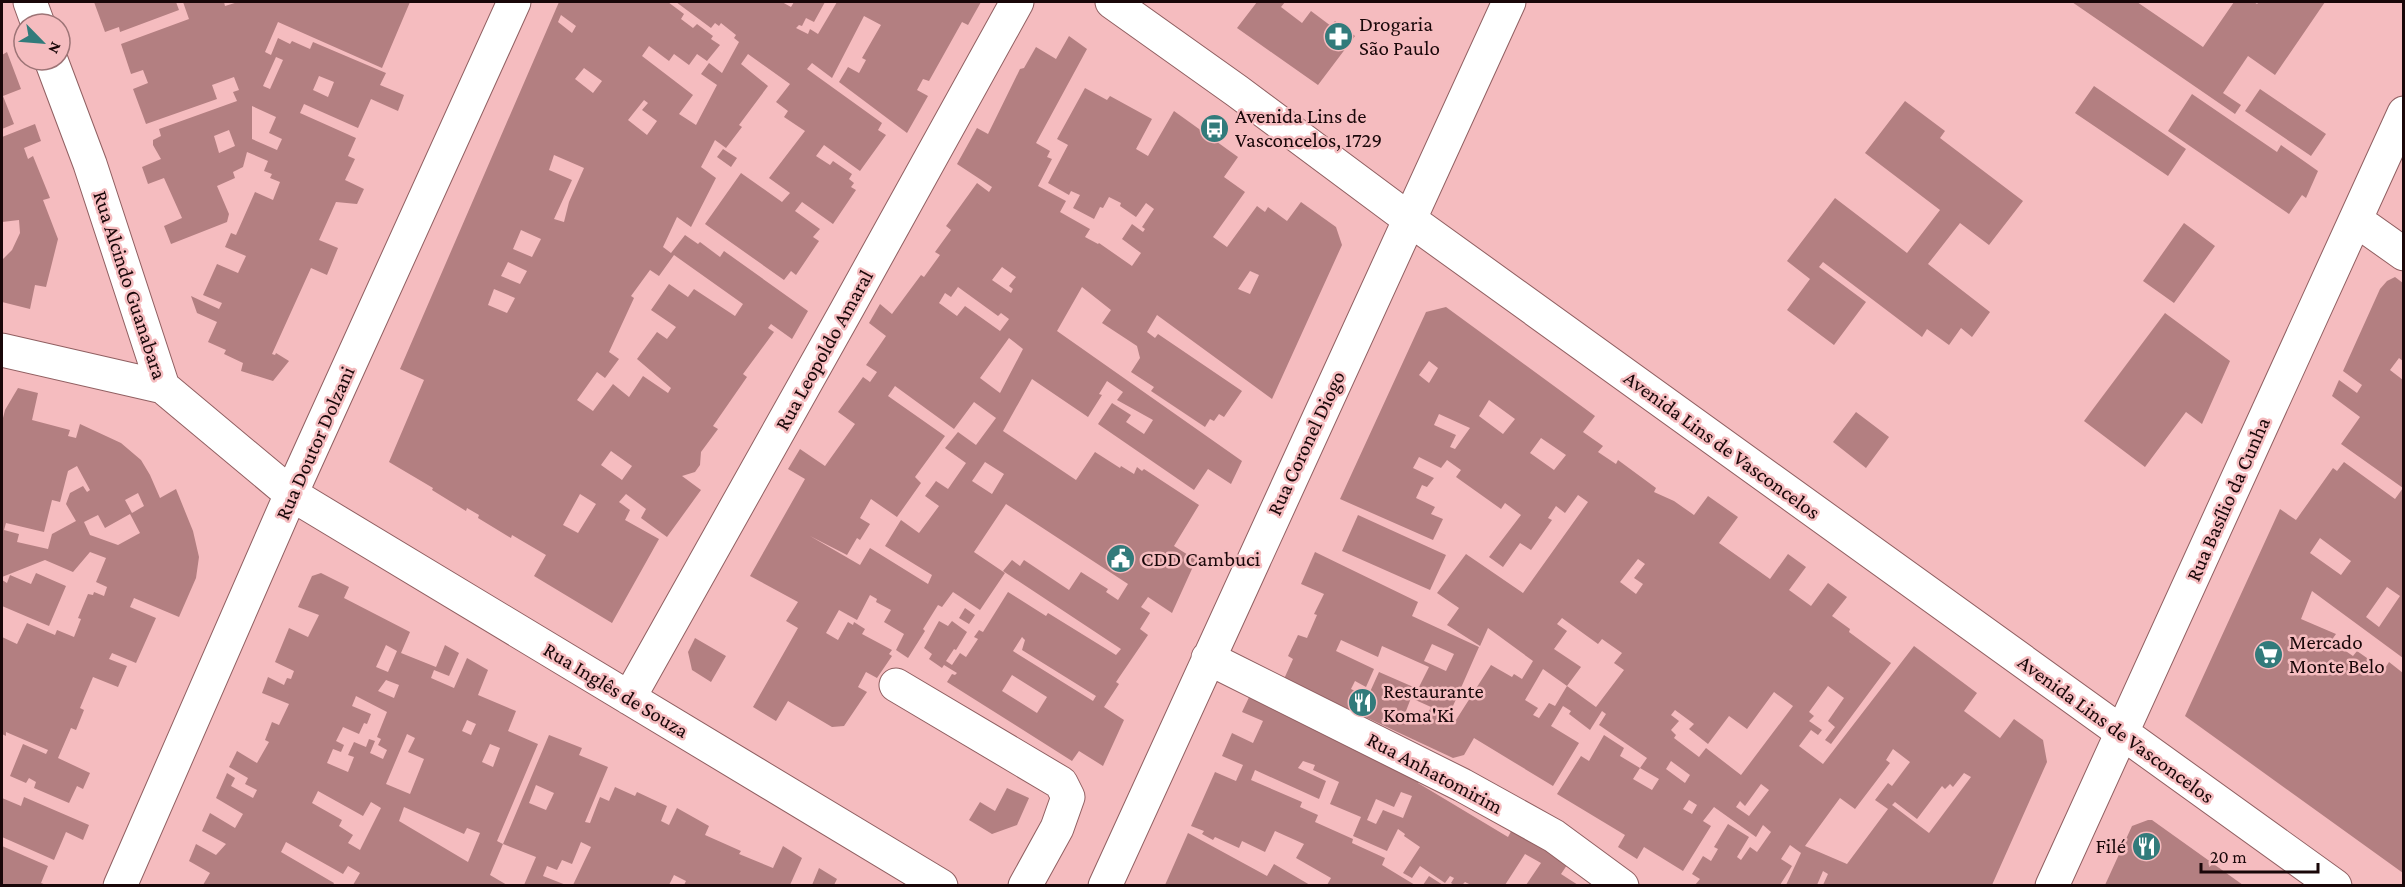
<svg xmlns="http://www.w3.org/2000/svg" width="2405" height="887" font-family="'Crimson Pro',serif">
  <rect width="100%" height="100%" fill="#f5bcbf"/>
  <path fill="#b37f81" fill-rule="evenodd" d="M94,2H176L179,10L120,32L119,27L105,32Z
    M183,2H224L225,6L238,2H410L382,68L278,22L265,52L271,55L278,38L290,44L292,41L310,49L313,42L386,73L380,85L404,95L398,111L371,99L358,128L304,104L300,113L356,138L348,156L355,159L345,180L364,189L357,204L336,202L319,240L338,248L327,275L311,268L272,354L275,355L276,353L289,361L273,381L241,371L243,363L224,354L226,350L208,342L217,322L197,313L191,296L219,309L222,303L203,295L217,264L238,273L246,256L225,247L231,233L236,235L255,192L273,200L280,182L270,178L272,174L264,171L268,161L247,152L243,167L233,172L235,178L217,186L229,214L227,222L171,244L164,226L182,218L164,178L148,184L142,167L161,159L153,145V140L161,136L159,129L237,101L233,92L239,90L234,77L212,85L217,99L146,124L133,89L148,83L143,70L131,74L121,44L189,19ZM276,57L283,60L270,89L263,86ZM319,76L334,82L328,97L313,90ZM252,106L276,117L269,133L282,139L277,150L252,139ZM229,130L235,146L219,153L214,136Z
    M559,2H668L684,14L681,19L693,28L697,24L713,36L711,39L720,45L707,61L697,54L689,65L674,54L669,61L649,46L642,56L693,95L679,114L696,125L717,85L701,74L709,63L722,73L739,42L734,38L736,35L721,23L719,26L715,23L711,28L676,2H782L791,7L794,2H825L814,22L806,18L802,26L799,25L796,28L808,34L810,29L818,34L837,2H981L968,25L962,22L929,81L923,79L917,90L928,96L907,133L839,82L848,67L859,73L866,60L862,58L881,25L864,16L832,78L812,63L807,69L882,123L878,130L886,135L860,171L824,145L816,156L830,165L833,161L852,174L849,179L854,183L851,187L856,190L833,224L802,202L795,211L820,229L813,237L819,241L796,275L791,271L784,280L705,224L741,173L782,202L790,193L769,178L805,131L784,117L788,111L776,102L790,84L748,54L741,64L768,86L739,125L742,127L726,148L715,140L701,167L716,178L691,227L677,217L663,247L671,253L685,235L698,244L700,242L720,257L724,251L808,311L792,339L771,324L768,328L774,332L743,374L747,377L713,426L718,429L701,452L700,465L695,472L682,476L701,490L667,537L641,518L646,509L626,494L619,502L630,510L625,520L659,539L612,623L534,576L546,555L512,535L511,538L478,518L479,515L467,508L466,511L432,490L433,488L389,462L424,380L400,369ZM561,15L576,26L572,33L558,22ZM584,68L602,81L593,93L575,79ZM644,100L648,103L642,110L657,121L647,135L628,120ZM554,155L584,168L569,202L564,222L554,219L572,180L549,170ZM521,230L541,239L532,257L513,249ZM674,255L743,304L735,316L694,289L688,297L669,284L651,310L676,327L667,339L657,332L637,359L671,388L668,393L643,376L629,397L613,384L593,411L577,400L597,372L605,378L619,359L609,352L634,298L631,296L650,270L659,276ZM508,262L527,271L520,284L501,276ZM494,289L515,298L507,313L488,305ZM611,451L632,466L622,480L601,465ZM580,494L596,504L578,533L563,525Z
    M1257,2H1285L1281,7L1302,23L1311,11L1331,26L1335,21L1355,36L1318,85L1237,28Z
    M2072,2H2137L2203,47L2234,2H2254L2257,4L2259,2H2325L2275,75L2248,56L2223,93L2241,105L2235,114Z
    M1069,36L1087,49L1036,143L1050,151L1047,157L1052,159L1038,186L1066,201L1060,212L1090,229L1085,237L1098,244L1099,243L1132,266L1141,253L1122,239L1132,224L1143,232L1145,229L1142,227L1154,209L1146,203L1136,217L1120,206L1121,203L1109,197L1103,208L1100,207L1094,219L1073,208L1080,195L1071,191L1069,195L1048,183L1068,145L1057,139L1085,88L1107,100L1110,96L1152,119L1136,149L1148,156L1174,111L1238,157L1224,177L1245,192L1213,237L1227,247L1257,206L1265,212L1268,207L1287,221L1301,202L1336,227L1342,245L1272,399L1157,315L1147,332L1155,338L1158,334L1242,391L1224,417L1219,414L1214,421L1210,419L1205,427L1151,391L1154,387L1131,372L1140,358L1137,346L1102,323L1111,310L1082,287L1057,331L1242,461L1231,484L1208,469L1194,490L1098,424L1112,403L1131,415L1126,422L1144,434L1153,420L1117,400L1123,392L1107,381L1099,394L1102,395L1088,417L1032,379L1003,431L1076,480L1095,452L1120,468L1121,466L1134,474L1137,467L1142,471L1144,469L1199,505L1174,546L1196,560L1172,613L1148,597L1141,607L1150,613L1140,629L1148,635L1116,682L1119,684L1104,707L1124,720L1103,766L1079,751L1072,761L947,682L952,674L955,675L957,673L944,665L942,668L929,659L932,654L924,648L939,621L948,626L952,621L967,632L956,650L954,649L946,661L952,665L960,653L966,657L978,639L974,637L979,630L983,632L1008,592L1046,616L1048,613L1116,655L1121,649L1003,571L1012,560L1020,566L1024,560L1069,590L1081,572L1108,589L1106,592L1118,600L1128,584L1006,504L974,552L1005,573L980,610L953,592L942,607L938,605L923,629L925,631L908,658L896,650L904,634L884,622L891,610L876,602L877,599L870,595L857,620L839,610L826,633L838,640L848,622L853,625L854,622L865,629L862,634L892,650L889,654L892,656L877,678L866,672L858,687L867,692L844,726L832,727L788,701L776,721L753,707L798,628L786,621L798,602L750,576L805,479L788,469L800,449L825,466L855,424L838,412L863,377L870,382L877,372L866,365L886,336L869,323L880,304L892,314L921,275L924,277L940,255L935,252L951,230L946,226L977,183L989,192L992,187L957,164L977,128L988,134L1020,69L1024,68L1036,47L1056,59ZM1002,267L1016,277L1009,286L1013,289L1011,293L992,280ZM1250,271L1259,275L1250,294L1238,289ZM958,287L998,316L1001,313L1009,319L1000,331L965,306L957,316L939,303L945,293L951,297ZM1009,338L1023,349L1000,393L980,378ZM895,386L954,429L974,402L996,418L976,445L958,432L945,448L966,463L948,489L936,481L925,496L939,506L919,533L901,520L885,546L932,575L928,584L870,548L860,565L810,536L847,555L857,538L860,540L870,524L860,518L871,499L897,517L921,483L915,477L945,436L888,396ZM985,462L1004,474L992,494L972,481ZM1022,637L1025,640L1022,650L1096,696L1093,701L1013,651ZM1012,675L1047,697L1037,713L1002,691Z
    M7,52L21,89L3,96L14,124L2,129V55Z
    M2094,86L2186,149L2168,176L2075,113Z
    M2260,89L2326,134L2311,156L2245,111Z
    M2192,94L2277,152L2281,145L2318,171L2306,198L2302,195L2289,214L2168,131Z
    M1905,101L1945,131L1940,138L2023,201L1989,245L1960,223L1928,264L1990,312L1972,337L1961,328L1949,345L1927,329L1922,337L1823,262L1819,267L1866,302L1834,345L1787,310L1810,279L1787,261L1835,198L1907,253L1940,210L1865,153Z
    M35,124L41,141L24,148L28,159L33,156L50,198L43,200L58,239L46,287L35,285L30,309L2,302V260L12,250L20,233L19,220L2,222V137Z
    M723,149L737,158L731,167L717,157Z
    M2184,223L2215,246L2174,303L2143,281Z
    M2395,277L2403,283V361L2399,358L2390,370L2403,380V658L2312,591L2301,619L2336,634L2331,641L2353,656L2357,651L2384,670L2389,662L2403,673V873L2185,716L2280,509L2296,520L2333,468L2337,471L2344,462L2395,499L2403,488L2341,444L2360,417L2332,396L2339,380L2357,393L2362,385L2343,371L2380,289L2387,281ZM2320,538L2351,561L2341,575L2310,553ZM2387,587L2400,596L2379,627L2366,617Z
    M1446,307L1595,416L1583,432L1603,446L1598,452L1616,464L1618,460L1656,488L1654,492L1674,501L1694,515L1708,496L1738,517L1719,543L1756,569L1770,579L1788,554L1806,567L1789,590L1811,606L1828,583L1847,597L1832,616L1850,629L1849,632L1891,663L1831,744L1825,740L1835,727L1828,721L1844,698L1828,686L1809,712L1814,716L1809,721L1822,730L1818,735L1811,730L1799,746L1823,764L1914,646L1977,693L1964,711L2000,738L2014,719L2043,740L2047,762L1992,885H1823L1828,874L1823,871L1817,885H1786L1801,853L1790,845L1781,859L1792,866L1780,885H1695L1700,879L1692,874L1703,856L1711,861L1718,849L1714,847L1728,824L1749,837L1737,857L1741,860L1750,847L1757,852L1771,832L1763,825L1756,837L1714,807L1703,821L1711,826L1683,871L1644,847L1637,859L1618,847L1625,835L1557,794L1581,756L1589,761L1604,735L1624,748L1620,756L1640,768L1647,758L1599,725L1606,714L1602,711L1590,730L1569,714L1571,711L1563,706L1551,726L1579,743L1553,786L1474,738L1464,755L1453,758L1284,679L1293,659L1288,656L1298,635L1307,638L1317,615L1314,614L1324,594L1301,584L1315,552L1418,602L1412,616L1479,647L1449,715L1456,720L1491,665L1512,677L1514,674L1522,679L1533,661L1488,628L1480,646L1447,625L1459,608L1437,593L1466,554L1523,593L1588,502L1578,495L1565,513L1556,506L1548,518L1552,520L1531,550L1520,543L1503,567L1489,557L1521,515L1505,503L1501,509L1456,477L1461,470L1447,460L1441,468L1419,457L1413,468L1434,478L1427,487L1422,485L1416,498L1435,507L1431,514L1443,519L1433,540L1340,499L1426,312ZM1429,361L1438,368L1429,383L1419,375ZM1489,400L1515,419L1503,434L1479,416ZM1439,414L1470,428L1455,449L1450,447L1456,435L1434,425ZM1541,438L1566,455L1554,470L1530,453ZM1638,559L1645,564L1634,578L1643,584L1636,594L1620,582ZM1562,618L1598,644L1602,639L1622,653L1614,663L1624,670L1596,707L1567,686L1555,706L1549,703L1539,718L1533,715L1538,708L1525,700L1543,669L1567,686L1581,667L1554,649L1567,631L1557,624ZM1341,640L1378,657L1382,646L1429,667L1418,689L1379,672L1369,694L1364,692L1363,695L1351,689L1355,681L1366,687L1374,669L1336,651ZM1432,644L1454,654L1446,671L1424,661ZM1774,692L1793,706L1741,775L1706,748L1699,757L1674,738L1676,735L1671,730L1679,721L1671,715L1675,710L1694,724L1689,729L1708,744L1729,716L1747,729ZM1411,698L1431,707L1425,719L1406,711ZM1893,749L1910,762L1892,786L1888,783L1875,800L1888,809L1847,864L1805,846L1840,798L1855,809L1890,763L1886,760ZM1671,761L1690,775L1685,783L1666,769ZM1640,768L1659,779L1652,790L1633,779ZM1964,773L1971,777L1929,833L1892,805L1895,802L1917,819L1942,786L1945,789L1950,784L1953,787ZM1761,784L1769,790L1749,816L1736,807L1740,801L1745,806ZM1689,800L1697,805L1692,814L1683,809Z
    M2165,313L2230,361L2202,424L2186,412L2145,467L2084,421Z
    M18,388L38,393L32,420L70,430L68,436L76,438L80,424L121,443L141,460L150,475L160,498L176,489L193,531L199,557L196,578L179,617L134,598L130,607L156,618L136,663L112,653L109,659L127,666L118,687L93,677L80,708L84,710L76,730L71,728L58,758L90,773L83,789L77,786L69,803L34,788L36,782L29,778L26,783L10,776L23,744L46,754L48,750L6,732V736L2,734V637L17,644L27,623L55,635L57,630L74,637L81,619L78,618L88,594L93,595L94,592L104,596L107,587L96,582L106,558L90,552L73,572L45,560L2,577V422L5,410ZM77,466L90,490L87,492L83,486L70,493L66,504L76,521L52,534L48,549L17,542L19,534L4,530L6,523L44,532L52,500L60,502L68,471ZM138,493L144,506L132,513L125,500ZM130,514L140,533L118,545L90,535L84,522L98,515L105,528Z
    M1856,412L1889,437L1866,468L1833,442Z
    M1358,515L1446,555L1430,590L1342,551Z
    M36,573L66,586L49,626L2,606V580L7,583L10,575L31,584Z
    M321,573L349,587L344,598L410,632L401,653L436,667L445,645L459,653L449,676L434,670L431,678L454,688L467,658L488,670L478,695L516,711L508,731L538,744L497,841L503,844L490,875L507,885H353L360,873L348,866L343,874L286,842L281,852L334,883L333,885H203L210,873L189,861L196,844L216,855L226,844L202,831L210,813L235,828L243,814L216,798L227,773L235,778L231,786L253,798L257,790L245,784L248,778L229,767L237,751L257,763L269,742L265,740L272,722L279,725L289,704L262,693L268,677L284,685L287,678L291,679L294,671L275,662L289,628L308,637L319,615L298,607L312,576ZM386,645L397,651L388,672L376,667ZM386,680L399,685L394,698L378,691ZM356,696L387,712L377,737L381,739L378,745L387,750L383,759L370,753L375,741L369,739L366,747L354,742L348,755L354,757L348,772L327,763L333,749L341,752L344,745L336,741L343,727L359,734L364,723L367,724L371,714L352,706ZM467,720L476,724L471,735L462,731ZM407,734L415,738L408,752L424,759L410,794L386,784ZM490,744L500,748L493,767L482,762ZM318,791L363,816L371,802L381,808L360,850L348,843L353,835L339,826L342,820L312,803ZM404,807L464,834L467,828L480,833L468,862L399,821Z
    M965,608L975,615L969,624L959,618Z
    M695,638L726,656L711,682L692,670L688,652Z
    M1252,691L1424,771L1418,783L1508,837L1515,824L1567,865L1561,874L1578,885H1526L1541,863L1525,854L1505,885H1471L1465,882L1462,885H1454L1451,883L1454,878L1450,876L1445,883L1420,866L1412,878L1403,873L1420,847L1404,836L1405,834L1398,829L1387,851L1353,836L1361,817L1330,804L1339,782L1313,770L1315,765L1303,761L1298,768L1326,781L1319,799L1255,770L1251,780L1302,802L1300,807L1318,815L1315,822L1353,839L1352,843L1385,858L1382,865L1415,885H1327L1331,878L1296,858L1304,844L1275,831L1265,852L1242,841L1239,848L1215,837L1213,840L1202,834L1204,831L1191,826L1215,772L1236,781L1243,765L1222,756L1232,733L1253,743L1263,721L1242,712ZM1401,792L1412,796L1403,818L1383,810L1376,824L1367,820L1376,799L1394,807Z
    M549,735L582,748L579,755L608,767L585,822L590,823L600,797L609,801L615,787L635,796L637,792L667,806L661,821L669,825L677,808L709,826L705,835L741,851L739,854L773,868L783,846L802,858L790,885H684L686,881L674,875L669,885H573L591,847L581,842L572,864L562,860L557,870L547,866L543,876L566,885H524L536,857L503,844ZM536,785L554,793L546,810L529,803Z
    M1007,788L1029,798L1017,825L992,834L969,820L980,802L995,811Z
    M24,797L89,825L83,840L66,832L54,860L2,837V798L21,806Z
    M2148,820H2152L2243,885H2105L2132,826Z
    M1188,833L1267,876L1274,864L1310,885H1165Z
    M2,846L48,866L41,883L46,885H2Z
    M819,868L837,879L834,885H812Z
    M1429,876L1443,885H1423Z"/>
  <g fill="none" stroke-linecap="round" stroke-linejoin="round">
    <defs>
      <path id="minor" d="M30,2L38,24
        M1112,2L1237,91L1409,219L2335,886
        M51,60L90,164L163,387L291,494L941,886
        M2356,220L2404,254
        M2,350L163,387
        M1208,658L1462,785L1554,836L1622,886
        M896,685L1061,783L1068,797L1057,828L1025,886
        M629,698L846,311L1017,2
        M120,886L291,494L514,2
        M1105,886L1509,2
        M2052,886L2404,113"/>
    </defs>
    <use href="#minor" stroke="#905f61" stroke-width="35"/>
    <use href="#minor" stroke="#fff" stroke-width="33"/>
  </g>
  <defs>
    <symbol id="pharmacy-disc" viewBox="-11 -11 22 22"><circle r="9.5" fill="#327b7b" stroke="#f5bcbf"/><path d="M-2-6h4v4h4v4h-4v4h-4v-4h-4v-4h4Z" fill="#fff"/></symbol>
    <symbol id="bus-disc" viewBox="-11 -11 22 22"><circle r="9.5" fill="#327b7b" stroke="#f5bcbf"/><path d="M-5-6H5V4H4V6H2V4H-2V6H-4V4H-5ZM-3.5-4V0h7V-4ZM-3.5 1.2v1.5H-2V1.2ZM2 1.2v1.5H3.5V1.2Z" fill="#fff"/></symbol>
    <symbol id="civic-disc" viewBox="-11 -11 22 22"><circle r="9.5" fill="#327b7b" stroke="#f5bcbf"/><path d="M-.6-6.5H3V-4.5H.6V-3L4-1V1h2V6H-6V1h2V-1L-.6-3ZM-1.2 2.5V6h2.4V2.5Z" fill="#fff"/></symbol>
    <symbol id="supermarket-disc" viewBox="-11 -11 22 22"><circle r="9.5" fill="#327b7b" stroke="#f5bcbf"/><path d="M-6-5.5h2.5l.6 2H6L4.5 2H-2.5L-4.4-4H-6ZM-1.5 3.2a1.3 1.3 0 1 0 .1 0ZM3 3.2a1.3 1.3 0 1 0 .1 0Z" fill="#fff"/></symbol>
    <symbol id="restaurant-disc" viewBox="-11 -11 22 22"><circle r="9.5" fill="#327b7b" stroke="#f5bcbf"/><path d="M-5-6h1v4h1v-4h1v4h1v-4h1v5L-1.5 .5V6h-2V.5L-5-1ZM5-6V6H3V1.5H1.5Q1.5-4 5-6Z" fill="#fff"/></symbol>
  </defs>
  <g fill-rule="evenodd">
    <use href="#pharmacy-disc" x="1322" y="20" width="33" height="33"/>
    <use href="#bus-disc" x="1198" y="112" width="33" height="33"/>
    <use href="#civic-disc" x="1104" y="542" width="33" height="33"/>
    <use href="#supermarket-disc" x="2252" y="638" width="33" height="33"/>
    <use href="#restaurant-disc" x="1346" y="686" width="33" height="33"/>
    <use href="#restaurant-disc" x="2130" y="830" width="33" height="33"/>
  </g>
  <g text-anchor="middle" stroke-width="5" stroke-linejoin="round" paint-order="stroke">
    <g font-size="21" fill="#190709" stroke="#f5bcbf" text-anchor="start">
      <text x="1359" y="31">Drogaria<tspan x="1359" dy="24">São Paulo</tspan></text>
      <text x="1235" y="123">Avenida Lins de<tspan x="1235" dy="24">Vasconcelos, 1729</tspan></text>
      <text x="1141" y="566">CDD Cambuci</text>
      <text x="2289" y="649">Mercado<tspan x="2289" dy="24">Monte Belo</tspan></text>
      <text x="1383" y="698">Restaurante<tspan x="1383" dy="24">Koma'Ki</tspan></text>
      <text x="2126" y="853" text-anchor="end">Filé</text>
    </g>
    <g font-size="21" fill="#190709" stroke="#f5bcbf">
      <text transform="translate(130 285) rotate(72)" y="7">Rua Alcindo Guanabara</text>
      <text transform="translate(824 350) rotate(-61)" y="7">Rua Leopoldo Amaral</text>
      <text transform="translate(315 443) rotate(-66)" y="7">Rua Doutor Dolzani</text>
      <text transform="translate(1306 443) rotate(-65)" y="7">Rua Coronel Diogo</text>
      <text transform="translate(1722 445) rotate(36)" y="7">Avenida Lins de Vasconcelos</text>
      <text transform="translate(2228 499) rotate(-66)" y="7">Rua Basílio da Cunha</text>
      <text transform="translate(616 690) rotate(31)" y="7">Rua Inglês de Souza</text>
      <text transform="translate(2116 729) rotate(36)" y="7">Avenida Lins de Vasconcelos</text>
      <text transform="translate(1435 773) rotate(28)" y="7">Rua Anhatomirim</text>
    </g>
  </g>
  <rect width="2405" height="887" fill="none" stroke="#190709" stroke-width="6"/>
  <g transform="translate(42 42) rotate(115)"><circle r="28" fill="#f5bcbf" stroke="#9d7476" stroke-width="1.5"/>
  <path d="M0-4.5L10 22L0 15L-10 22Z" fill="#327b7b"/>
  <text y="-9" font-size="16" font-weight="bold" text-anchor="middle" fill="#190709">N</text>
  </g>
  <path d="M2201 863v9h117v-9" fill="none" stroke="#190709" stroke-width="3"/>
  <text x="2210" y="863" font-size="18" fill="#190709" stroke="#f5bcbf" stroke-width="4.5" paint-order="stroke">20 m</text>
</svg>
